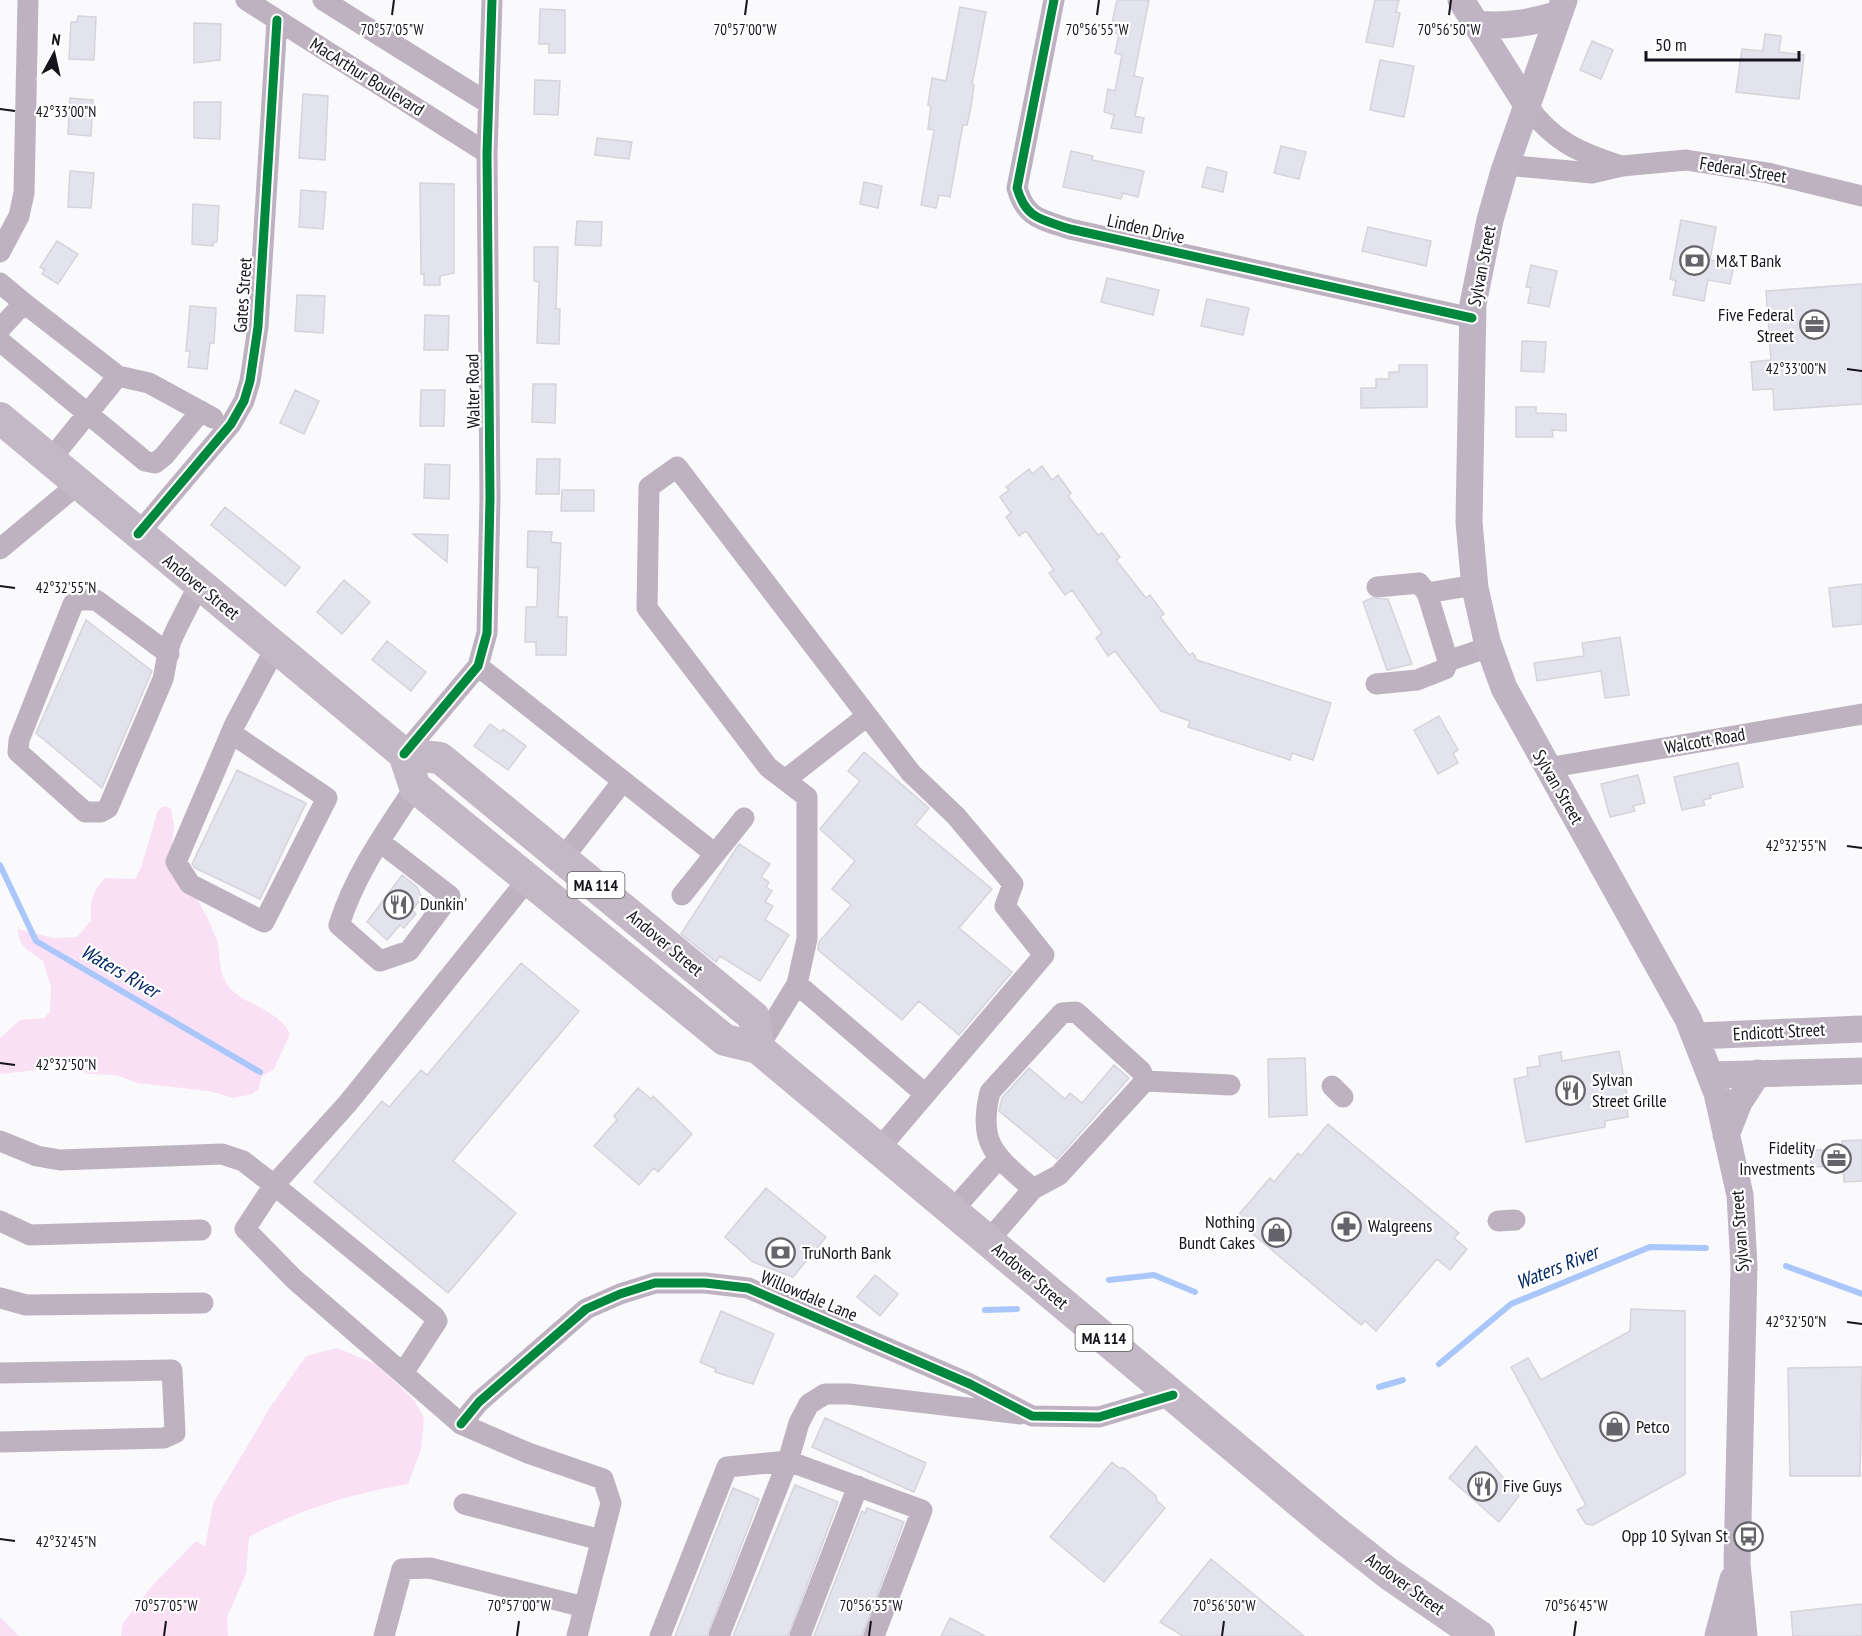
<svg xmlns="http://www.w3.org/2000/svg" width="1862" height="1636" font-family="'PT Sans Narrow',sans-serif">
  <rect width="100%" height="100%" fill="#faf9fc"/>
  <path fill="#fae0f4" d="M165,806L171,809L174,825L170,864C191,886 205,909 216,938C221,952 218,970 226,983C241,1006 277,1007 290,1034L274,1069L262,1076L258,1090L252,1094L234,1098L209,1091L137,1083L116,1075L89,1074L59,1060L46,1069L0,1074V1038L20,1020L44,1018L50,1012L51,987L43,961C30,951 18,947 18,929L53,938L77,937L91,921C90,902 92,891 105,878L135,879L141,868L158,810Z
    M337,1348L376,1364L414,1400L424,1418L421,1450L408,1484C353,1493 298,1510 249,1537L246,1574L227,1617L228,1636H121L123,1623L151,1587L196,1541L205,1547L213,1504L271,1406L306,1356Z
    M0,1617L19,1636H0Z"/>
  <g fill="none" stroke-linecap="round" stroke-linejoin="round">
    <path stroke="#aac7fb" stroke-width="6" d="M0,865L36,941L260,1072
      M1786,1266L1862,1294
      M1109,1280L1154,1275L1195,1292
      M985,1310L1017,1309
      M1439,1364L1511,1304L1650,1247L1706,1248
      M1379,1387L1403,1380"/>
  </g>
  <path fill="#e3e3ee" stroke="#d4d4da" stroke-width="1.5" d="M1117,0H1149L1134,76L1143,78L1135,116L1144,118L1141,133L1111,128L1114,115L1104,112L1108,89L1115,91L1122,55L1115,53L1119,34L1110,32Z
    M1375,0H1399L1396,12L1400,13L1393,47L1366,42Z
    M960,7L986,12L972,85H974L971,107L967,125H963L961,135L950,197L939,195L936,208L921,205L934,130L928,129L931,106L928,105L932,78L946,81Z
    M540,9L565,10V53H549V44H539Z
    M78,16L96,17L94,60L69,59L71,22H77Z
    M194,23L221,24L220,60L194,63Z
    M1765,34L1781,36L1779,52L1804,55L1799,99L1736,92L1742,49L1763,51Z
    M1592,41L1613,50L1601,79L1580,70Z
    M1380,60L1414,66L1404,117L1370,110Z
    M535,80L560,81L558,115L534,114Z
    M303,94L328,96L325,160L299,158Z
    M70,98L93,100L91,136L68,134Z
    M194,102H221L220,139L194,138Z
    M597,138L632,142L629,159L595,155Z
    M1281,146L1306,152L1299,179L1274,173Z
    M1071,151L1093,156L1092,160L1144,171L1138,197L1123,193L1121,199L1063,187Z
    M1207,167L1227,172L1223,192L1202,187Z
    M70,171L94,173L91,208L68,207Z
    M864,182L882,186L878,208L860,204Z
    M420,183L454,184V273L440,276V285H424V274H421Z
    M301,190L326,192L323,229L299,227Z
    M193,204L219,206L217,242H213V246L192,244Z
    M1681,220L1716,227L1710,260L1734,265L1730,284L1708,280L1704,301L1673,295L1676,281L1670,279Z
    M577,221L602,222L601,246L575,245Z
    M1368,227L1431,241L1426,266L1362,251Z
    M57,241L78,254L58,284L42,274L45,270L40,267Z
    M534,247H558L556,309H560L559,344L537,343L539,282L534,281Z
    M1531,265L1557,271L1549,307L1528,303L1531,288L1526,287Z
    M1107,278L1159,290L1153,315L1101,302Z
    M1862,284V404L1774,410L1773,389L1753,390L1751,362L1771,360L1766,291Z
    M297,295L325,296L323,333L295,331Z
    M1207,299L1249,308L1243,335L1201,326Z
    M190,306L216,308L214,343H210L207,369L188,367L190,351H186Z
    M425,315L449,316L448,350H424Z
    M1522,341L1546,342L1544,372L1521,371Z
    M1399,365H1427V407L1361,408V388H1376V379H1389V372H1399Z
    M533,384H556L555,423L532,422Z
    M295,390L319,401L304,434L280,423Z
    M421,390H445L444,426H420Z
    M1516,407H1536V413L1566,414V431L1552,430L1553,437H1516Z
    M537,459H560L559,494H536Z
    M425,464L450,465L449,499L424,498Z
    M1042,466L1052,480L1058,475L1071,493L1068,496L1098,535L1102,533L1120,557L1116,560L1146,598L1150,595L1164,614L1160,617L1189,655L1193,653L1197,660L1331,703L1313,760L1292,753L1290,760L1188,727L1190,721L1161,711L1115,651L1108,656L1096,638L1102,633L1072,590L1065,595L1049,573L1054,570L1026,531L1019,536L1006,517L1011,513L1000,497L1009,490L1006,487L1029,469L1032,474Z
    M562,490H594V511H561Z
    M225,507L300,567L285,586L211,525Z
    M528,531L552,532L551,542L561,543L558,617H567L566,655H536V642H525L526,607H537L538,568L527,567Z
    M413,534L448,535L447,562Z
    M344,580L370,602L342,634L317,612Z
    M1862,584V624L1833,627L1829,588Z
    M1372,598L1388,599L1412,664L1387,670L1363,602Z
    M86,620L152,671L102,788L36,733Z
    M1620,637L1629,695L1605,698L1601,671L1537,681L1534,663L1584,656L1582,643Z
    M387,641L426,672L411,691L372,660Z
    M1439,716L1458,750L1453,753L1458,763L1438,774L1414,730Z
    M490,724L501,732L503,729L526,746L508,770L474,746Z
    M864,752L929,808L915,825L992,889L959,928L1012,972L959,1035L919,1001L902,1020L818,950L819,942L851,905L832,889L855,861L820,829L860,781L848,771Z
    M1738,763L1743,787L1710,795L1711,798L1703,800L1705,805L1682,810L1674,777Z
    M237,770L306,803L260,899L195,868L192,864Z
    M1638,775L1645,803L1633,806L1635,811L1610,817L1601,784Z
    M739,844L770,864L761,877L769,882L766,887L772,891L765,902L773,906L765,920L789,935L760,981L720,956L716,962L681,934Z
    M402,875L417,887L422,898L412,910L416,914L404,928L400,925L387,940L367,922Z
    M521,963L579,1011L453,1161L516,1213L448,1293L314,1182L382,1101L389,1107L421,1070L427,1075Z
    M1619,1051L1628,1101H1626L1628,1117L1605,1121V1127L1526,1142L1514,1079L1528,1076L1527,1068L1540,1066L1539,1056L1561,1052L1562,1061Z
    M1305,1058L1307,1115L1269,1117L1268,1059Z
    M1114,1065L1129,1078L1057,1159L999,1111L1002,1098L1029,1068L1065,1099L1070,1093L1082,1103Z
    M638,1088L651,1099L653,1096L692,1134L658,1172L654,1168L639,1185L594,1146L617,1120L614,1116Z
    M1328,1124L1459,1233L1454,1238L1467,1249L1450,1270L1437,1259L1376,1331L1365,1321L1361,1325L1235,1219L1270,1178L1274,1182L1298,1153L1301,1156Z
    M1862,1140V1181L1844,1182L1843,1166L1811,1167V1150H1842V1141Z
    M766,1188L826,1237L793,1277L753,1262L725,1237Z
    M875,1275L898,1294L880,1316L857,1297Z
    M1631,1309L1685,1311V1474L1593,1525L1586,1524L1577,1510L1586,1505L1511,1367L1528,1358L1541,1380L1630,1331Z
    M721,1311L774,1334L753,1384L715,1372L716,1369L700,1362Z
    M1862,1367L1860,1476H1790L1788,1368Z
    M825,1418L926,1463L914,1492L812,1447Z
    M1476,1446L1519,1496L1499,1522L1449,1478Z
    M1112,1462L1119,1468H1124L1156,1496L1157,1501L1165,1508L1104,1582L1050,1537Z
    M795,1485L838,1502L788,1636H733Z
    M733,1488L759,1499L707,1636H675Z
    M867,1508L904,1522L862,1636H814L862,1511L865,1513Z
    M1211,1559L1304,1636H1183L1160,1622Z
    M1862,1604V1636H1793L1791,1612Z
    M950,1618L985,1636H941Z"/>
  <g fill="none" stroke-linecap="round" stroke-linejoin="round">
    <path stroke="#beb2c1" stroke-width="21" d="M246,0L487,153
      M323,0L488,103
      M1054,0L1017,188C1026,219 1041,219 1070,229L1472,318
      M1527,105C1552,141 1580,153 1621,166
      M1506,165L1592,173L1622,166L1686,160L1768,173L1862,196
      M0,252L19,216L24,193L28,0
      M0,283L24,303L0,329
      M24,303L118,376L149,383L213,418
      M0,341L145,461L155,463L164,456L201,411
      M50,460L118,376
      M138,534L231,424L244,401L250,381L258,327L277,20
      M0,549L78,484
      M1377,587L1419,583L1427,593
      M169,654L96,600H79L73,604L19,740L18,752L85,812H101L108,808L163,679C166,666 167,653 171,641C179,622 190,603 199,585
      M1448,661L1427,593L1475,585
      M478,666L623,781L563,858
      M1376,684L1417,680L1445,669L1448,661L1489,647
      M231,733L327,798L264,922L190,884L176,862L235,724L276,647
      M404,754L478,666L487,633L490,498L487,153L492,0
      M1547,768L1862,714
      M785,780L867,716
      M623,781L715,854L744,818
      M380,842L450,896L409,951L380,961L339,925C355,874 386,831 415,787
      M682,895L715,854
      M797,984L925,1094
      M758,1048L797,984L807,939V797L768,767L647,608L649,487L677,467L911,773L956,816L1013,884L1005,906L1044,955L878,1150
      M1332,1086L1343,1097
      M0,1141L37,1156L60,1160L222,1154L243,1161L274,1185L348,1103L528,879
      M1033,1189C996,1156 977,1145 990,1092L1062,1013L1076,1012L1141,1071L1145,1081
      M952,1211L999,1158
      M0,1221L30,1235L201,1230
      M1498,1221L1515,1220
      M988,1241L1033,1189L1059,1175L1145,1081L1230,1085
      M0,1298L26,1305L203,1303
      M0,1373L172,1370L175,1433L164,1438L0,1442
      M403,1373L437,1321L434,1316L274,1185L245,1229L294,1279L461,1424L528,1453L603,1479L611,1503L577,1636
      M461,1424L479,1402L586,1309L620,1294L655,1283H705L748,1288L970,1384L1032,1416L1099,1417L1173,1395
      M464,1504L601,1540
      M384,1636L402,1569L430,1568L584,1607
      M660,1636L727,1467L788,1461L922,1510L874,1636
      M719,1636L788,1461L799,1423L809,1404L825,1394H849L1020,1414
      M800,1636L858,1486"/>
    <path stroke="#beb4c4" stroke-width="27" d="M1461,0L1527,105
      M1564,0L1504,171L1490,220L1473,304L1469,522L1475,588L1487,641L1504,688L1688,1019L1717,1093L1740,1195L1744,1266L1737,1564L1744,1636
      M1476,24C1506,27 1530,23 1559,14
      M1696,1036L1862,1029
      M1711,1075L1862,1071
      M1726,1135L1739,1102L1758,1073
      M1718,1636L1733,1579"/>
    <path stroke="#c3b8c6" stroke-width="32" d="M0,418L404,754L415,787L725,1040L758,1048L1332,1529L1389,1574L1479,1636
      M404,754L440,758L754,1017L758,1048"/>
    <defs>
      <path id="cycleway" d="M1054,0L1017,188C1026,219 1041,219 1070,229L1472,318
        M138,534L231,424L244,401L250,381L258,327L277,20
        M404,754L478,666L487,633L490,498L487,153L492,0
        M461,1424L479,1402L586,1309L620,1294L655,1283H705L748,1288L970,1384L1032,1416L1099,1417L1173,1395"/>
    </defs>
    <use href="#cycleway" stroke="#fff" stroke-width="13"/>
    <use href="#cycleway" stroke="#00873e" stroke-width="9"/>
  </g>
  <path fill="none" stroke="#15131b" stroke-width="2" d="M392,15L394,0M745,15L747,0M1097,15L1099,0M1449,15L1451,0M0,109L15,111M1847,369L1862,371M0,586L15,588M1847,846L1862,848M0,1063L15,1065M1847,1322L1862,1324M0,1539L15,1541M164,1636L166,1621M517,1636L519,1621M869,1636L871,1621M1222,1636L1224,1621M1574,1636L1576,1621"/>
  <defs>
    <symbol id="bank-ring" viewBox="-11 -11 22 22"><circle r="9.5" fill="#fff" stroke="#65646a" stroke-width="1.5"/><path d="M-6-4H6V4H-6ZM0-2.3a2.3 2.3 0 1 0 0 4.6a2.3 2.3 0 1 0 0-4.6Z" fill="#65646a"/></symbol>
    <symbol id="office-ring" viewBox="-11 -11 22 22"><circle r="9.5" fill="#fff" stroke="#65646a" stroke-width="1.5"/><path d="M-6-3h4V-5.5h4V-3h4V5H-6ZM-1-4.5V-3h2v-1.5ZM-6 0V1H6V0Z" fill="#65646a"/></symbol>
    <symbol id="restaurant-ring" viewBox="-11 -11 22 22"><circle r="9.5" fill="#fff" stroke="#65646a" stroke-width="1.5"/><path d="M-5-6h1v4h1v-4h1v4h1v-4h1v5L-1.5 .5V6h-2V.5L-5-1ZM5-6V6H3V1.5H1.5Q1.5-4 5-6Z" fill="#65646a"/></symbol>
    <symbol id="pharmacy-ring" viewBox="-11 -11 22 22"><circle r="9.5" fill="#fff" stroke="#65646a" stroke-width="1.5"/><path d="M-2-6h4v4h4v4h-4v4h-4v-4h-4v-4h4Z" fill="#65646a"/></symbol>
    <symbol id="shop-ring" viewBox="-11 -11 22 22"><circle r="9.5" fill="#fff" stroke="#65646a" stroke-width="1.5"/><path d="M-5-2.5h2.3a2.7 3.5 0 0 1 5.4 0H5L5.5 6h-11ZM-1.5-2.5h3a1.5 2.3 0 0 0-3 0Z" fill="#65646a"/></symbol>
    <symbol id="bus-ring" viewBox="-11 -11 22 22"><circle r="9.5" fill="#fff" stroke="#65646a" stroke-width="1.5"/><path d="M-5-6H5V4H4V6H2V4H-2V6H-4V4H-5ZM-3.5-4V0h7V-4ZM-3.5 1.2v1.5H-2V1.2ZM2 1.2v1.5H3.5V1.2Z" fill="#65646a"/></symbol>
  </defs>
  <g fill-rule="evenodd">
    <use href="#bank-ring" x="1678" y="244" width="33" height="33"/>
    <use href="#office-ring" x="1798" y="308" width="33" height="33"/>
    <use href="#restaurant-ring" x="382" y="888" width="33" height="33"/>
    <use href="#restaurant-ring" x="1554" y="1074" width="33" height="33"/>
    <use href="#office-ring" x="1820" y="1142" width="33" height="33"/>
    <use href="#pharmacy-ring" x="1330" y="1210" width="33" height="33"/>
    <use href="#shop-ring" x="1260" y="1216" width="33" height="33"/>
    <use href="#bank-ring" x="764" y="1236" width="33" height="33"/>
    <use href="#shop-ring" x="1598" y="1410" width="33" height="33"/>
    <use href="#restaurant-ring" x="1466" y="1470" width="33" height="33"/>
    <use href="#bus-ring" x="1732" y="1520" width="33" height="33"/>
  </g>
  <g text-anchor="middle" stroke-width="4.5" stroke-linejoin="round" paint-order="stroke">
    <g fill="#fff" stroke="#5b5a5f" stroke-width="1.5">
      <rect x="567.5" y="872" width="57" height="26" rx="4.5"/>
      <rect x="1075.5" y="1325" width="57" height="26" rx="4.5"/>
    </g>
    <g font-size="16" font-weight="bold" fill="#15131b">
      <text x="596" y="891">MA 114</text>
      <text x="1104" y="1344">MA 114</text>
    </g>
    <g font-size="18" fill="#15131b" stroke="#fff">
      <text transform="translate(367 77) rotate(32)" y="6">MacArthur Boulevard</text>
      <text transform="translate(1743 170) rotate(9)" y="6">Federal Street</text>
      <text transform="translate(1146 229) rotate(13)" y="6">Linden Drive</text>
      <text transform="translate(1482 266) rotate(-79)" y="6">Sylvan Street</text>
      <text transform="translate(243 295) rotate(-86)" y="6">Gates Street</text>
      <text transform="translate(473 391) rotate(-91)" y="6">Walter Road</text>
      <text transform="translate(201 587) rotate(39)" y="6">Andover Street</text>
      <text transform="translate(1705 741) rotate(-10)" y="6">Walcott Road</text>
      <text transform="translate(1558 787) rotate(60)" y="6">Sylvan Street</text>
      <text transform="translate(665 943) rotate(40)" y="6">Andover Street</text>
      <text transform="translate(1779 1032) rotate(-3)" y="6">Endicott Street</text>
      <text transform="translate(1740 1231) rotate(-94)" y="6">Sylvan Street</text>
      <text transform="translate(1030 1276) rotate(40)" y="6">Andover Street</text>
      <text transform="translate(809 1296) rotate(23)" y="6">Willowdale Lane</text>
      <text transform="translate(1405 1584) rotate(36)" y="6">Andover Street</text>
    </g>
    <g font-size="18" fill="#15131b" stroke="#fff" text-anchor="start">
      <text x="1716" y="267">M&amp;T Bank</text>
      <text x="1794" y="321" text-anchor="end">Five Federal<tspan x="1794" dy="21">Street</tspan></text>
      <text x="420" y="910">Dunkin'</text>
      <text x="1592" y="1086">Sylvan<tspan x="1592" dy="21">Street Grille</tspan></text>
      <text x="1815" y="1154" text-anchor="end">Fidelity<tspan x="1815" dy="21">Investments</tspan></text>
      <text x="1255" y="1228" text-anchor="end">Nothing<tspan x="1255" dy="21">Bundt Cakes</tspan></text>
      <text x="1368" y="1232">Walgreens</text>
      <text x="802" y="1259">TruNorth Bank</text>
      <text x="1636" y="1433">Petco</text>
      <text x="1503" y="1492">Five Guys</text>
      <text x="1728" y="1542" text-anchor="end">Opp 10 Sylvan St</text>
    </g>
    <g font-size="20" font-style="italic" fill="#052967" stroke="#fff">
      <text transform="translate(120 971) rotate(30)" y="7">Waters River</text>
      <text transform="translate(1557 1267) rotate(-22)" y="7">Waters River</text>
    </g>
  </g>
  <g font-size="15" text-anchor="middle" fill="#15131b" stroke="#fff" stroke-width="4.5" stroke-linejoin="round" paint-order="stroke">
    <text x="392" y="35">70°57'05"W</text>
    <text x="745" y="35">70°57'00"W</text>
    <text x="1097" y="35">70°56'55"W</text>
    <text x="1449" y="35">70°56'50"W</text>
    <text x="66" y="117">42°33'00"N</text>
    <text x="1796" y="374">42°33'00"N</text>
    <text x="66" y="593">42°32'55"N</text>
    <text x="1796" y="851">42°32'55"N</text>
    <text x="66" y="1070">42°32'50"N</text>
    <text x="1796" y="1327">42°32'50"N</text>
    <text x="66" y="1547">42°32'45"N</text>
    <text x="166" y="1611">70°57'05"W</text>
    <text x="519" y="1611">70°57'00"W</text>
    <text x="871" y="1611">70°56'55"W</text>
    <text x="1224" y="1611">70°56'50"W</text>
    <text x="1576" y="1611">70°56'45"W</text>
  </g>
  <g transform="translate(54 54) rotate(8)" stroke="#ffffff" stroke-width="4.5" paint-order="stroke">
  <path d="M0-4.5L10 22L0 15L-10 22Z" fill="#15131b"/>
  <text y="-9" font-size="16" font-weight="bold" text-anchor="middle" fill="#15131b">N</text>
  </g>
  <path d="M1646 51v9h153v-9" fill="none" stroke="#15131b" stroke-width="3"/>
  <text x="1655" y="51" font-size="18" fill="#15131b" stroke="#ffffff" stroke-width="4.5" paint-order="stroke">50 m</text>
</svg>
